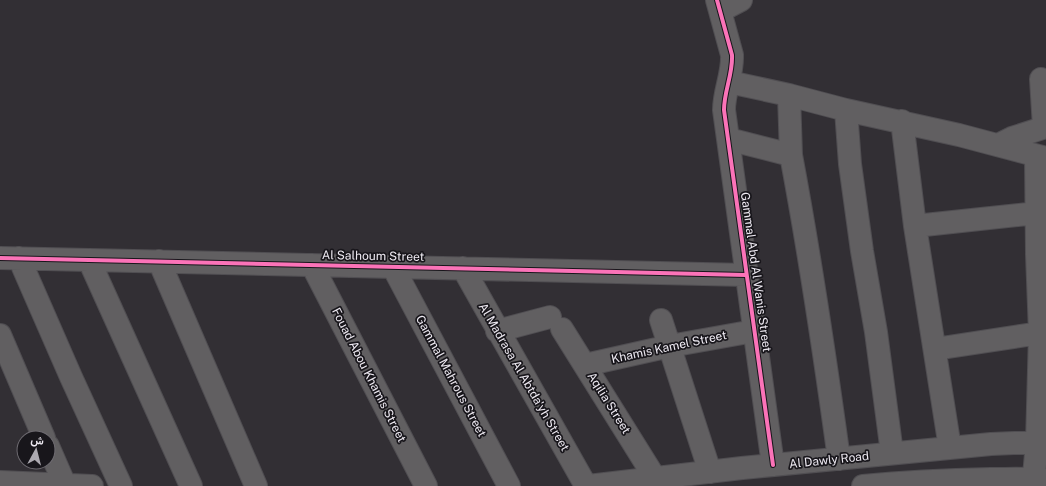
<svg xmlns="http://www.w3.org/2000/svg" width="1046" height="486" font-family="'Public Sans',Vazirmatn,sans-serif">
  <rect width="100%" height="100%" fill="#322f34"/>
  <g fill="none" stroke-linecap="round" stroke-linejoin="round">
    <defs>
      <path id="minor" d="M717,0L732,55C733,74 724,91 724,110L773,465
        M720,11L741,0
        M1041,79L1044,127
        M729,82L789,95L846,110L959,135L1046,158
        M846,110L850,164L862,251L876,332L892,453
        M902,121L915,226L950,448
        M728,139L791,155L789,95
        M998,145L1012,138L1046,127
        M791,155C810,256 825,357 839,459
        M915,226L1037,213
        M0,258L746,275
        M19,258L71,377L121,486
        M89,260L191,486
        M159,261L256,486
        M312,265L426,486
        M393,267L509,486
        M463,268L586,486
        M661,320L710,472
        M562,329L655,478
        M497,331L550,317
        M0,335L44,438
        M935,349L1040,333
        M585,365L670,346L754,331
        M48,446L65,485
        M0,482L92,486
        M588,486L742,468L991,444L1014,443H1046
        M863,486C905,482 948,480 991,479C1009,479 1028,478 1046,480
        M1033,486L1037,443L1040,333L1037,254L1036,156"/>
    </defs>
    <use href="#minor" stroke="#504e52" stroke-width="24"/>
    <use href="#minor" stroke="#615f61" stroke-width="22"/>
    <defs>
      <path id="cycleway" d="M717,0L732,55C733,74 724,91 724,110L773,465
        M0,258L746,275"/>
    </defs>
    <use href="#cycleway" stroke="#18161b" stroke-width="6"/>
    <use href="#cycleway" stroke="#fb73b8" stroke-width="4"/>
  </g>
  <g text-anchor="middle" stroke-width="3.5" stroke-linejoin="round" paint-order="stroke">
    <g font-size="12" fill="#eeeaf2" stroke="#18161b">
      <text transform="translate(373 256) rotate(1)" y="4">Al Salhoum Street</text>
      <text transform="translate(756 272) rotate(82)" y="4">Gammal Abd Al Wanis Street</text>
      <text transform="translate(669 347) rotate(-12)" y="4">Khamis Kamel Street</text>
      <text transform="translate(369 375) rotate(63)" y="4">Fouad Abou Khamis Street</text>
      <text transform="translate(451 376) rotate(62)" y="4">Gammal Mahrous Street</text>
      <text transform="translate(524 377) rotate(60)" y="4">Al Madrasa Al Abtda'yh Street</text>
      <text transform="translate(609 403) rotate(58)" y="4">Aqilia Street</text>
      <text transform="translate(829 460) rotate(-6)" y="4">Al Dawly Road</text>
    </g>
  </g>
  <g transform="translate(36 450) rotate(7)"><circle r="19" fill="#18161b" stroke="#6e6b71"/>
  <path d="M0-3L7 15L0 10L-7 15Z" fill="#aca9b0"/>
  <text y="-6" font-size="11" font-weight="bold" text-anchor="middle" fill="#eeeaf2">ش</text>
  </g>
</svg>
